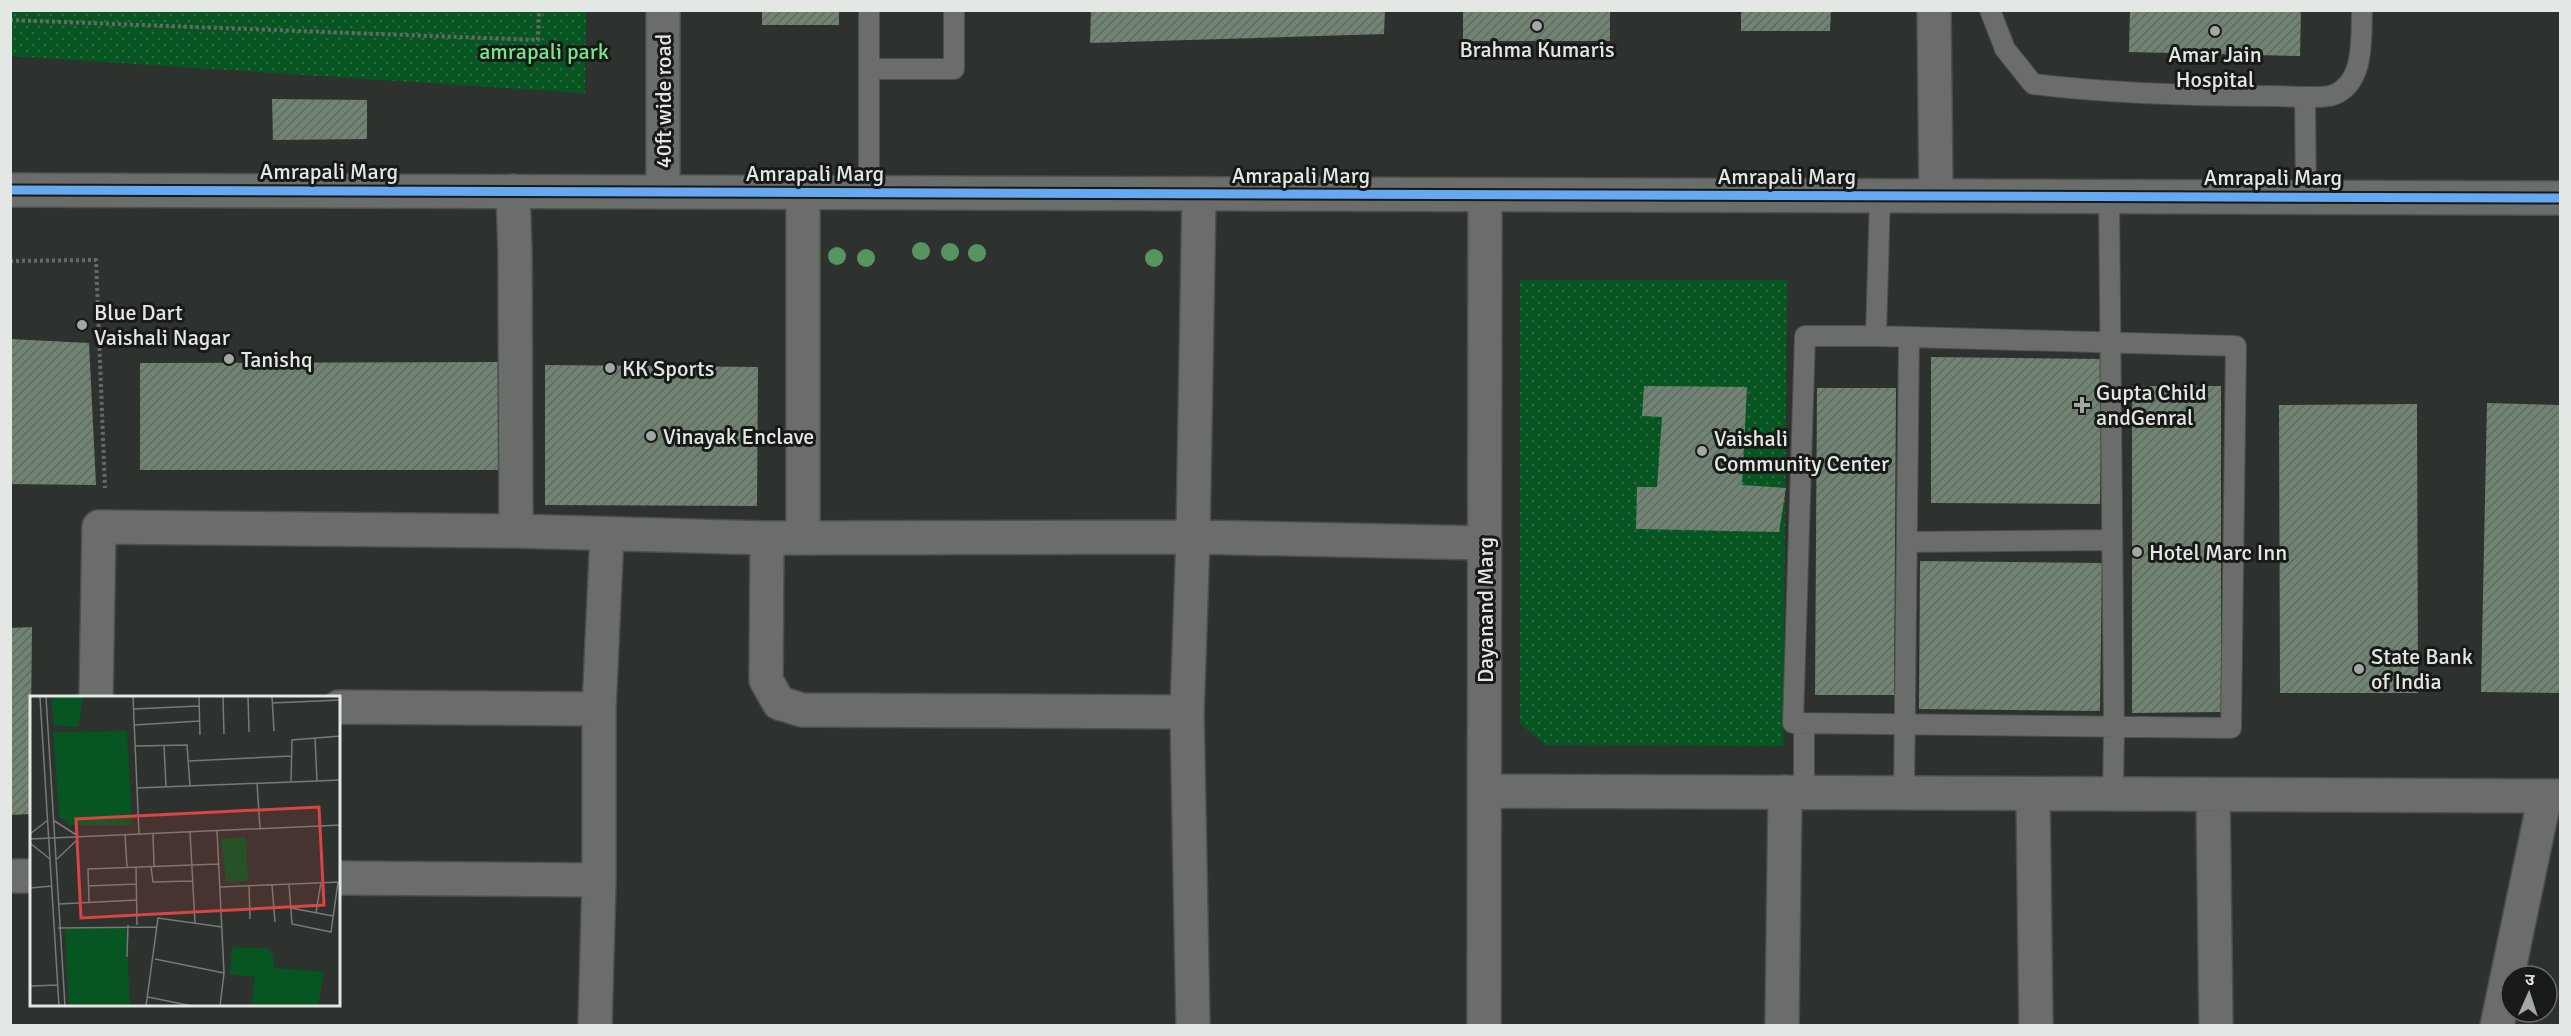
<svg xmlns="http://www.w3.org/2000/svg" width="2571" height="1036" font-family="Signika,'Noto Sans Devanagari',sans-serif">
  <defs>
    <pattern id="green-dots" width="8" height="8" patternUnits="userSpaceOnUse" patternTransform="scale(1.5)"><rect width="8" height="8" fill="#075521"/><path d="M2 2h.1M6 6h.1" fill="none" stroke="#2b6d41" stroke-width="1.8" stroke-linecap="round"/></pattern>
    <pattern id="building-hatch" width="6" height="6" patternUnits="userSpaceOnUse" patternTransform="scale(1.5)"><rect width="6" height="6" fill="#718373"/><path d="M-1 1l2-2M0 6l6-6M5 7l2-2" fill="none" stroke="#5f6b60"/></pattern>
  </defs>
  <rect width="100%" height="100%" fill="#2e322e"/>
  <path fill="url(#green-dots)" d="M10,11H586L585,93L11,56Z
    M1520,280H1787L1783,746L1546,745L1520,724Z"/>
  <path fill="url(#building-hatch)" d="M762,10H839V25H762Z
    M1091,10H1385L1384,34L1090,43Z
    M1463,10H1610V41H1463Z
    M1741,10H1831L1830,31H1741Z
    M2130,10H2301L2300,56L2129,52Z
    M272,99L367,100V139L273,140Z
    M10,339L89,343L96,485L10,484Z
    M1931,357L2102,359L2100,504L1931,503Z
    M499,362V470H140V363Z
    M545,365L758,367L757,506L545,505Z
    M1644,386L1747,387L1742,485L1786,488L1779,532L1636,529L1637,487H1657L1662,417L1642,416Z
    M2132,386H2221V712L2132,713Z
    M1817,388H1896L1894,695H1815Z
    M2487,403L2560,405V693L2481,692Z
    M2417,404L2418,693H2280L2279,405Z
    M1920,561L2102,563L2100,711L1919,709Z
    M32,627L30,814L10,815V628Z"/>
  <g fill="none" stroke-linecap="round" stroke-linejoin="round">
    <defs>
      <path id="service" d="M1990,10L2005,49L2033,84C2114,94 2193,96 2274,96C2287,96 2323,99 2333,95C2365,83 2361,39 2362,10
        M869,69H954V10
        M2305,97L2306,197
        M869,193V10
        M2109,197L2114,727L2113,795
        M1876,336H1805L1793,723L2231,728L2236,346L1876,336L1880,196
        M1907,542L2112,540
        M1804,793V723
        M1904,794L1909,337"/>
      <path id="minor" d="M1934,10L1936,196
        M513,191L515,252L516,531
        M663,192V10
        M803,537V194
        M767,538L766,680L779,703L802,710L1187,712
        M96,697L99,527L516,531L767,538L1193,537L1485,543
        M339,707L599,709
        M1486,791L2560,796
        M2033,795L2036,1026
        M2213,796L2216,1026
        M10,876H32
        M339,878L599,880
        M595,1026L599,880V709L607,534
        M1193,1026L1187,712L1193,537L1199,194
        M1484,1026L1485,195
        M1782,1026L1785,792
        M2497,1026L2545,796"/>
      <path id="tertiary" d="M10,190L2560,198"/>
    </defs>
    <use href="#service" stroke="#4c4f4c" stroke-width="22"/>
    <use href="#minor" stroke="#4c4f4c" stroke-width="36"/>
    <use href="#tertiary" stroke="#4c4f4c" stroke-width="36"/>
    <path stroke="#676967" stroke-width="4" stroke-dasharray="3 3" stroke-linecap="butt" d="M10,20L538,40L539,10
      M10,261L96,260L105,488"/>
    <use href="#service" stroke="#6a6d6a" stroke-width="20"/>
    <use href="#minor" stroke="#6a6d6a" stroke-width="33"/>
    <use href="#tertiary" stroke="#6a6d6a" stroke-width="33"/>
    <defs>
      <path id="cycleway" d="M10,190L2560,198"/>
    </defs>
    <use href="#cycleway" stroke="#171a17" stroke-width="13"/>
    <use href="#cycleway" stroke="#66a8f1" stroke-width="9"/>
  </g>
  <g fill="#579461">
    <circle cx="921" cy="251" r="9"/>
    <circle cx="950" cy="252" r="9"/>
    <circle cx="977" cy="253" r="9"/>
    <circle cx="837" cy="256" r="9"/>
    <circle cx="866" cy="258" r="9"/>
    <circle cx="1154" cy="258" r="9"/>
  </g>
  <g fill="#a4a8a4" stroke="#171a17" stroke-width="2">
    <circle cx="1537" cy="26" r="6"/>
    <circle cx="2215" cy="31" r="6"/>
    <circle cx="82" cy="325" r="6"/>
    <circle cx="229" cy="359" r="6"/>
    <circle cx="610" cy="368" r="6"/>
    <path d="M2079 396h6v6h6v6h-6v6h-6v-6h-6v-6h6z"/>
    <circle cx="651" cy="436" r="6"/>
    <circle cx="1702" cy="451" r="6"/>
    <circle cx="2137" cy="552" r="6"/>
    <circle cx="2359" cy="669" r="6"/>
  </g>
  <g text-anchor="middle" stroke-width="6" stroke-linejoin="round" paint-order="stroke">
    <g font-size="22" fill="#e3e8e4" stroke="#171a17" text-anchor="start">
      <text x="1537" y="57" text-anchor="middle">Brahma Kumaris</text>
      <text x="2215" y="62" text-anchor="middle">Amar Jain<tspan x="2215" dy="25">Hospital</tspan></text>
      <text x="94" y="320">Blue Dart<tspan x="94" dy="25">Vaishali Nagar</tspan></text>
      <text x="241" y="367">Tanishq</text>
      <text x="622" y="376">KK Sports</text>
      <text x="2096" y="400">Gupta Child<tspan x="2096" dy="25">andGenral</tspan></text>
      <text x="663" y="444">Vinayak Enclave</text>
      <text x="1714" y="446">Vaishali<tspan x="1714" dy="25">Community Center</tspan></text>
      <text x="2149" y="560">Hotel Marc Inn</text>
      <text x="2371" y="664">State Bank<tspan x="2371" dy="25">of India</tspan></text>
    </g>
    <g font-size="22" fill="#79e48a" stroke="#171a17">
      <text x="544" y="59">amrapali park</text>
    </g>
    <g font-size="22" fill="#e3e8e4" stroke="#171a17">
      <text transform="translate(663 101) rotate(-90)" y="8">40ft wide road</text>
      <text x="329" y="179">Amrapali Marg</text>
      <text x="815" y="181">Amrapali Marg</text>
      <text x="1301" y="183">Amrapali Marg</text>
      <text x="1787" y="184">Amrapali Marg</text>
      <text x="2273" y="185">Amrapali Marg</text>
      <text transform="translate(1485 610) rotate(-90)" y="8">Dayanand Marg</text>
    </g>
  </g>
  <g transform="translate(30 696)">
    <rect width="310" height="310" fill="#2e322e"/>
    <path d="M21,1H53L48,31L24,29ZM97,35L102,129H40L29,120L23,36ZM216,141L218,185L196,186L191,143ZM96,231L100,310H39L35,233ZM202,251L237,252L243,259L244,272L294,276L288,310H221L225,281L200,278Z" fill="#075521"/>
    <path fill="none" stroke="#767b77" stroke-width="1.5" d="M10,1L29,310M16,1L35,310M103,1L109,138M169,1L170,39M193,1L194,38M218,1L219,36M242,1L244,35M242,7L310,4M103,13L169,10M104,29L170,25M285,42L287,85M134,49L136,91M105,50L157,49L160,90M159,65L261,60M261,85L262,44L311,40M227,87L230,132M107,92L311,84M23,124L48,140M187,135L194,277L190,310M160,136L165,227M0,138L18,124M123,138L124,170M95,139L97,171M0,143L311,129M0,147L20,163M27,163L48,143M106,171L107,229M121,171L123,186L162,185M259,188L262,228L301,236L308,186M242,189L245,226M58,190L106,188M219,190L220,223M190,191L311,186M0,192L22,190M59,206L58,173L189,168M29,208L107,204M261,212L303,220M286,217L291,186M28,232L127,231M97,261L98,229M125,263L194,277M0,290L28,289M118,301L162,310M116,310L128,222L192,231"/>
    <path fill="#d84544" fill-opacity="0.15" stroke="#d84544" stroke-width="3" d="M289,111L294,209L51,222L46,123Z"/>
    <rect width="310" height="310" fill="none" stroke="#e3e8e4" stroke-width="3"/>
  </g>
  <rect width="2571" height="1036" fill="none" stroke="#e3e8e4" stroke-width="24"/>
  <g transform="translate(2529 994) rotate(3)"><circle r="28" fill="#171a17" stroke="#696c69" stroke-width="1.5"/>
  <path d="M0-4.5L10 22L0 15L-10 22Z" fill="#a4a8a4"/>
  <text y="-9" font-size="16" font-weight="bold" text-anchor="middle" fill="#e3e8e4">उ</text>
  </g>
</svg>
